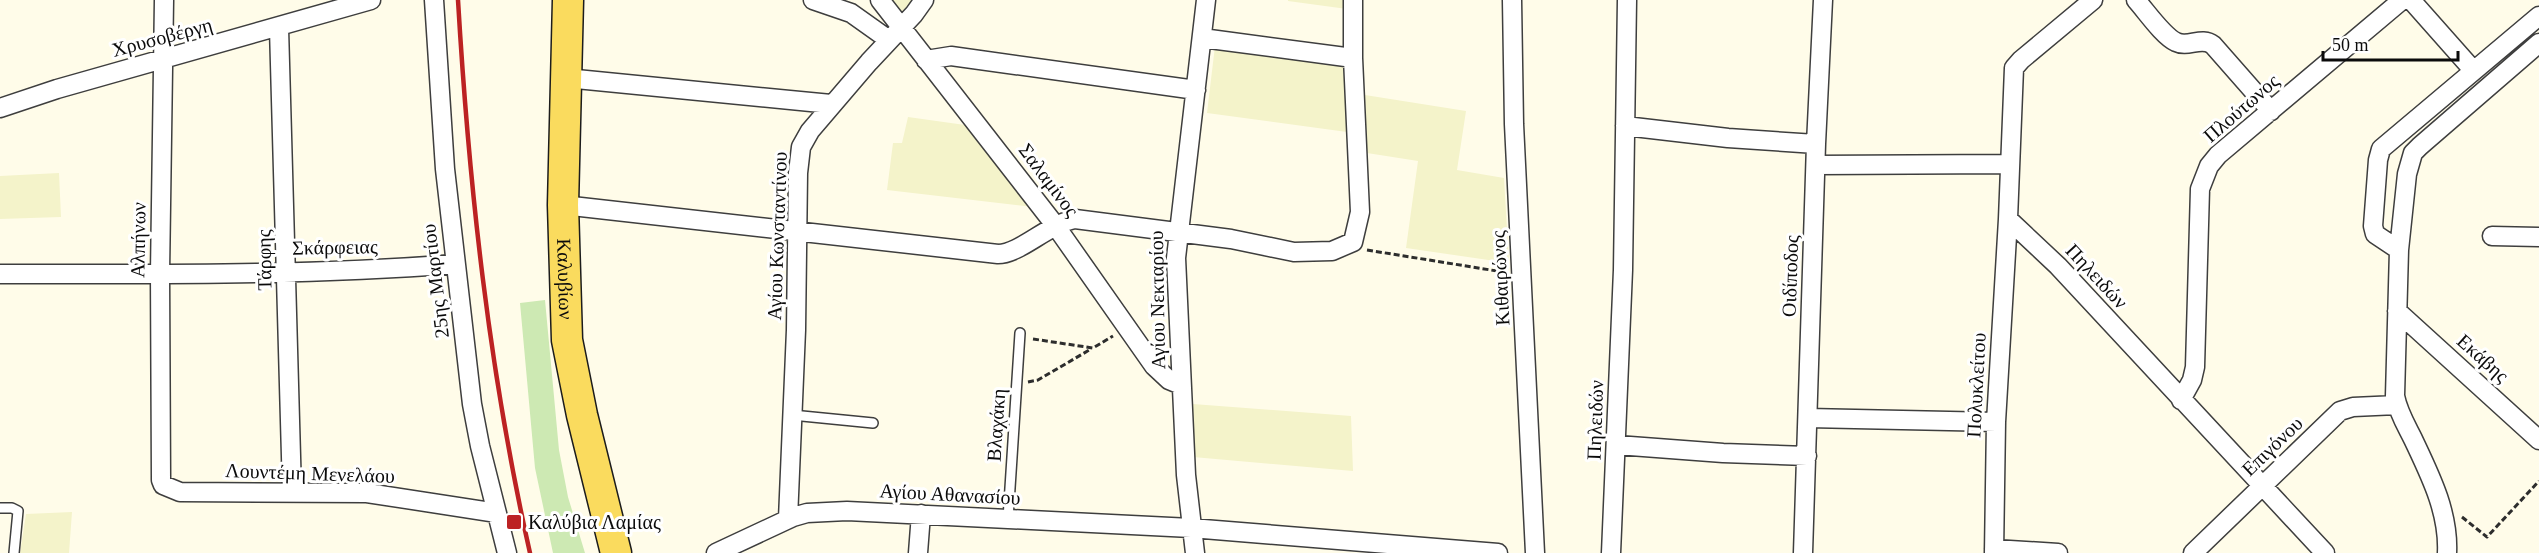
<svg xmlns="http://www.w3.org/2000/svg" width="2539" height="553" font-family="'Times New Roman',serif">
  <rect width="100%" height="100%" fill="#fffce9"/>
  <path fill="#f4f3ca" d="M891,0H914L903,11H900Z
    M1288,0H1347V9L1288,1Z
    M1215,46L1343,63L1347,132L1207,113Z
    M1365,95L1466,111L1457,170L1504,178L1509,263L1406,248L1418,161L1367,153Z
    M908,117L965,125L1033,207L887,190L893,143H902Z
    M59,173L61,217L0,219V176Z
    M1193,404L1351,416L1353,471L1193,457Z
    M72,512L69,553H20L26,514Z"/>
  <path fill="#cde9b3" d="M545,300L559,450L568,497L585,553H553L535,468L520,303Z"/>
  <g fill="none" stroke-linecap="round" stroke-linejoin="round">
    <defs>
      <path id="service" d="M792,415L873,423
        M0,508H12L18,511L14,553
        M1008,519L1020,333"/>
      <path id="minor" d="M164,0L160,273L161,480L163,485L180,492L367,493L497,513
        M434,0L445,169L472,404L480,446L507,553
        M813,0L851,13L889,40
        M880,0L1055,225L1154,366L1169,380L1181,385
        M1512,0L1514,124L1535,553
        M2093,0L2021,60L2014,68L2008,219L2058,266L2325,553
        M2136,0C2146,11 2163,36 2176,42C2188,48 2202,36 2213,45L2271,111
        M2411,0L2473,70
        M279,28L292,492
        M1202,38L1353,58
        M926,60L951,56L1196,90
        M566,78L831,104
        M0,108L57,89L371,0
        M1625,126L1728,138L1816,144
        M1816,165L2009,164
        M563,205L998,254C1020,254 1048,224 1075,219L1231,239L1294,252L1332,251L1353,242L1360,212L1353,58V0
        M2492,236L2539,237
        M2399,250L2375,234L2373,226L2378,160L2381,149L2539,16
        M0,274C151,274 304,276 455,264
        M2397,311L2539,440
        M2181,400L2192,380L2195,367L2200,189L2209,166L2218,155L2402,0
        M1808,418L1996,422
        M1617,445L1723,453L1807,456
        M788,519L796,330L798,173L801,147L810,131L869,62L914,14L924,0
        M1994,549L2058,553
        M716,553L793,517L807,513L847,511L1191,528L1498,553
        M918,553L921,514
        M1195,553L1186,475L1176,258L1206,0
        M1611,553L1623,270L1627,0
        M1803,553L1816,144L1823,0
        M1994,553L1996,422L2008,219
        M2193,553L2340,411L2353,407L2397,405
        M2447,553C2449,512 2430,475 2413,439C2406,425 2398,412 2395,396L2399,250L2407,174L2413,153L2420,146L2539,43"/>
      <g id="primary">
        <path id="s1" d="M568,0L563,205L567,340L582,415L616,553"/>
      </g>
    </defs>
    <use href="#service" stroke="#3e3e3e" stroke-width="12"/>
    <use href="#minor" stroke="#3e3e3e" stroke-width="21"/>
    <use href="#primary" stroke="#1c1c1c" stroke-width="33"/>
    <path stroke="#2d2d2d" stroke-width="3" stroke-dasharray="6 3" stroke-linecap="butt" d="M1367,250L1503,272
      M1033,339L1093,348L1113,336
      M1028,382L1038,380L1091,349
      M2462,517L2487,537L2539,481"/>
    <use href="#service" stroke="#fff" stroke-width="9"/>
    <use href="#minor" stroke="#fff" stroke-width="18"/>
    <use href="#primary" stroke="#fadb5e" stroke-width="30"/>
    <path stroke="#bc2223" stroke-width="4.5" d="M458,0C469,186 489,371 530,553"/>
  </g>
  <rect fill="#bc2223" stroke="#fff" stroke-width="2" x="506" y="514" width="16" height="16" rx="3"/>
  <g text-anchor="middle" stroke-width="6" stroke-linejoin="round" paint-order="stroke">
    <g font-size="20" fill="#0b0b0b" stroke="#fff">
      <text transform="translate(162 37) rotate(-15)" y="7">Χρυσοβέργη</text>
      <text transform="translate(2241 108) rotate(-41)" y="7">Πλούτωνος</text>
      <text transform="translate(1049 180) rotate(53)" y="7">Σαλαμίνος</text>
      <text transform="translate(777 236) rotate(-88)" y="7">Αγίου Κωνσταντίνου</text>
      <text transform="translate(138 240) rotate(-89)" y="7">Αλπήνων</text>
      <text transform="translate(335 247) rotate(-1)" y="7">Σκάρφειας</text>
      <text transform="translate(264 260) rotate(-91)" y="7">Τάρφης</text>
      <text transform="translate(1790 276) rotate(-88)" y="7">Οιδίποδος</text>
      <text transform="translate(2097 276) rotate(47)" y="7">Πηλειδών</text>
      <text transform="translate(1500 278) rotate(-93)" y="7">Κιθαιρώνος</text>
      <text dy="7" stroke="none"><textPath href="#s1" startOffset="279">Καλυβίων</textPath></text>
      <text transform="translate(435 281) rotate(-97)" y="7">25ης Μαρτίου</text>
      <text transform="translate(1157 300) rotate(-91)" y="7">Αγίου Νεκταρίου</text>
      <text transform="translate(2483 358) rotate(42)" y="7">Εκάβης</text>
      <text transform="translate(1976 385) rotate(-87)" y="7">Πολυκλείτου</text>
      <text transform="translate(1595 420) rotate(-88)" y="7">Πηλειδών</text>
      <text transform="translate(996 425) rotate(-86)" y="7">Βλαχάκη</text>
      <text transform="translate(2272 446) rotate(-44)" y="7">Επιγόνου</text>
      <text transform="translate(310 473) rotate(2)" y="7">Λουντέμη Μενελάου</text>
      <text transform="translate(950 494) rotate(3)" y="7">Αγίου Αθανασίου</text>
    </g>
    <g font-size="20" fill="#0b0b0b" stroke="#fff" text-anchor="start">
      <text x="528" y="529">Καλύβια Λαμίας</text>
    </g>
  </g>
  <path d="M2323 51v9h135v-9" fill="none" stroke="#0b0b0b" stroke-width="3"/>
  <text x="2332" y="51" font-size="18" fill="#0b0b0b" stroke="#ffffff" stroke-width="4.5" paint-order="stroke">50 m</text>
</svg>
